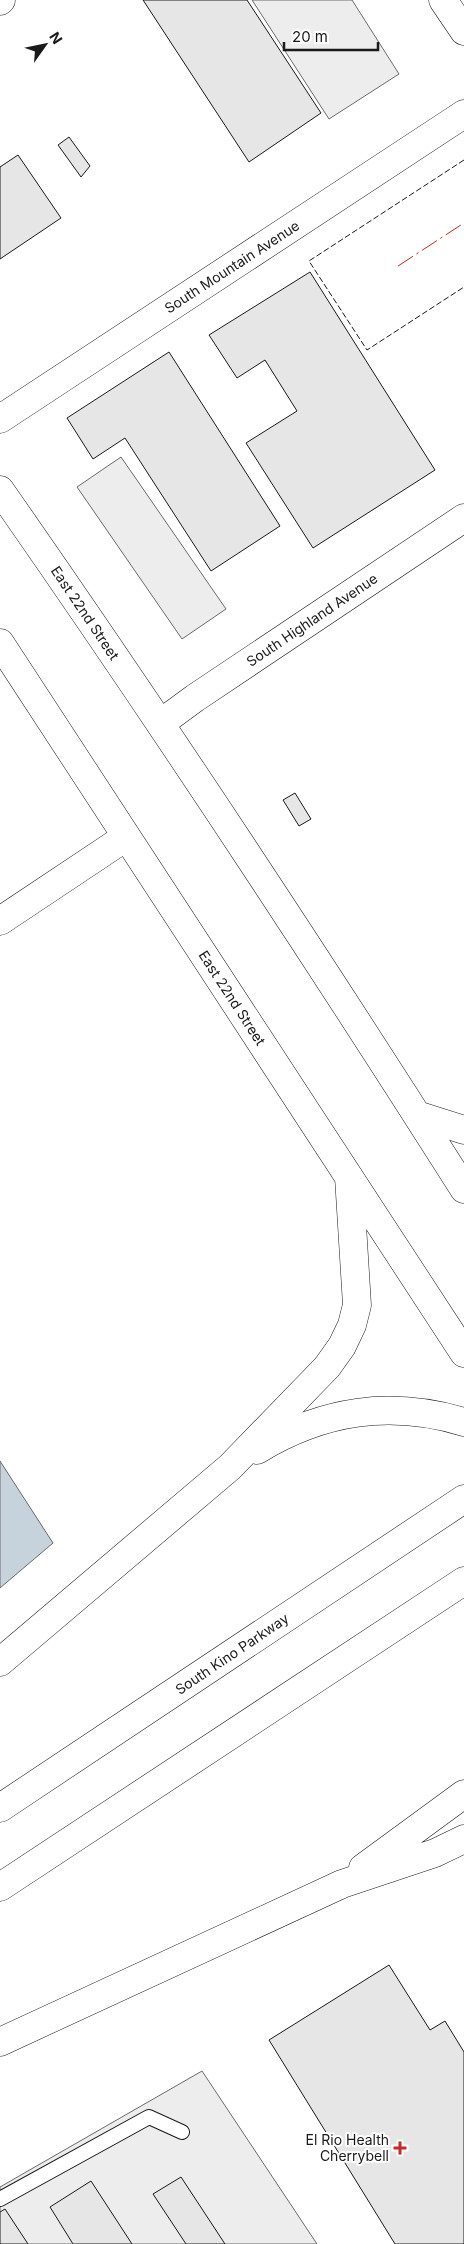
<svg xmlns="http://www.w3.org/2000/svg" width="464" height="2244" font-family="Inter,sans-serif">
  <rect width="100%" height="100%" fill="#fff"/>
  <path fill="#ededed" stroke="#6a6a6a" d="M252,0H352L399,74L329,119Z
    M121,457L226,609L182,639L77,487Z
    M202,2071L317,2244H0V2187Z"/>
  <path fill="#c6d2dc" stroke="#6a6a6a" d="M0,1461L53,1543L0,1588Z"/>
  <path fill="#e6e6e6" stroke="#1a1a1a" d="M143,0H247L321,113L249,162Z
    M69,137L90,166L81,177L58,145Z
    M18,155L61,218L0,259V167Z
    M310,272L435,470L313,548L246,443L297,411L265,360L237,378L209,335Z
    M169,352L280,526L211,571L125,438L93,459L67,418Z
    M295,793L311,819L299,826L283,800Z
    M389,1965L430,2030L445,2021L464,2052V2244H395L269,2040Z
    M181,2177L225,2244H186L153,2194Z
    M91,2181L132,2244H73L50,2207Z
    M5,2209L28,2244H0V2212Z"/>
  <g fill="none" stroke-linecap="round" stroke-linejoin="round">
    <defs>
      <path id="service" d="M0,2199L149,2117L182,2132"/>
      <path id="minor" d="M443,0L464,31
        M0,1L1,0
        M0,419L464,114
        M161,723L195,698L464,518
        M0,921L126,837"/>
      <path id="primary" d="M0,490C160,719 314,953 464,1189
        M0,643L464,1353
        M417,1115L464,1130
        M257,1450C323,1410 390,1400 464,1422
        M0,1662L230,1467L327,1367L342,1346L352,1325L357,1305L349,1177
        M0,1808L464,1499
        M363,1868L464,1794
        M0,1887L464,1581
        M0,2042L342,1884L435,1853L464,1839"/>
    </defs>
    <use href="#service" stroke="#1a1a1a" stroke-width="16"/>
    <use href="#minor" stroke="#1a1a1a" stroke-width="29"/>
    <use href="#primary" stroke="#1a1a1a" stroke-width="29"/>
    <use href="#service" stroke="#fff" stroke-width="14"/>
    <use href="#minor" stroke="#fff" stroke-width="28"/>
    <use href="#primary" stroke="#fff" stroke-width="28"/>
    <path stroke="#1a1a1a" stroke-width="1" stroke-dasharray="6 2.5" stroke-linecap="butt" d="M464,160L309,261L367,350L464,287"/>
    <path stroke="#c62828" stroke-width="1" stroke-dasharray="18 4 2.5 4" stroke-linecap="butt" d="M398,266L464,223"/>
  </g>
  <path fill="#c62828" stroke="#fff" stroke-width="2" d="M397.5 2140.5h5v5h5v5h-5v5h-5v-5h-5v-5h5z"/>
  <g text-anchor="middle" stroke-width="4" stroke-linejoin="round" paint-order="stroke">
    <g font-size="14" fill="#1a1a1a" stroke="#fff">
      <text transform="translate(232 267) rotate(-33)" y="5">South Mountain Avenue</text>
      <text transform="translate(85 613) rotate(56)" y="5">East 22nd Street</text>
      <text transform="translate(312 620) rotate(-34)" y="5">South Highland Avenue</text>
      <text transform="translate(232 998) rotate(57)" y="5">East 22nd Street</text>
      <text transform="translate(232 1654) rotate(-34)" y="5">South Kino Parkway</text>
    </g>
    <g font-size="14" fill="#1a1a1a" stroke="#fff" text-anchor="end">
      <text x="389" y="2145">El Rio Health<tspan x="389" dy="16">Cherrybell</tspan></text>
    </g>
  </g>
  <g transform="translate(45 45) rotate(57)" stroke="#ffffff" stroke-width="4" paint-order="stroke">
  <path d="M0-4L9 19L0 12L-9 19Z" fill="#1a1a1a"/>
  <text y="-8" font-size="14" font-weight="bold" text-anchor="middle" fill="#1a1a1a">N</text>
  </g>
  <path d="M284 42v8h94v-8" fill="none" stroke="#1a1a1a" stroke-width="2.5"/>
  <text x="292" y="42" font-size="15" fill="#1a1a1a" stroke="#ffffff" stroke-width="4" paint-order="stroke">20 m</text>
</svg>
